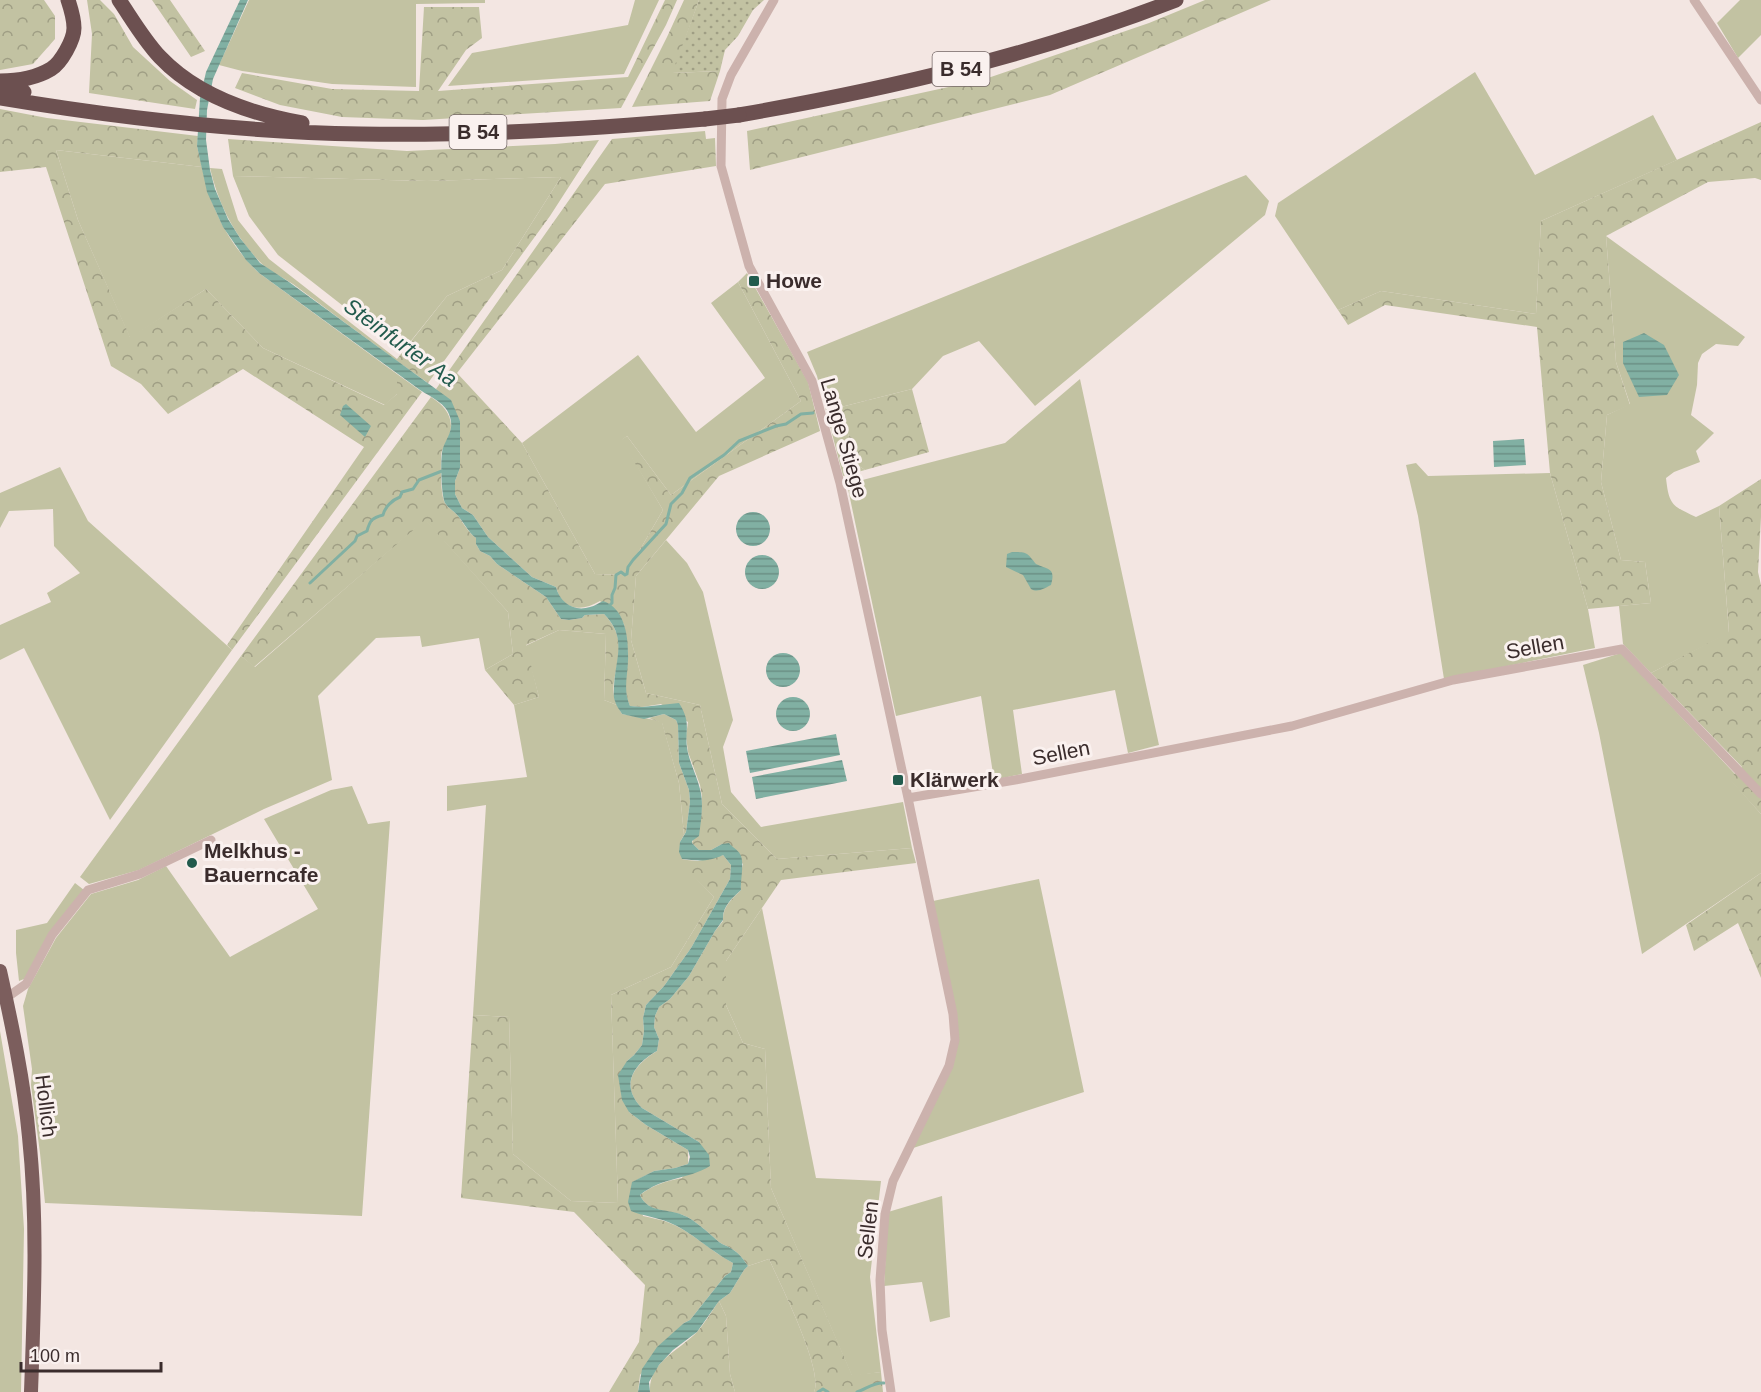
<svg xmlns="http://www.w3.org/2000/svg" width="1761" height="1392" font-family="Helvetica,sans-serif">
  <defs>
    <pattern id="forest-crowns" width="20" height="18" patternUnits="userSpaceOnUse" patternTransform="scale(1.5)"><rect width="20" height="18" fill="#c2c2a2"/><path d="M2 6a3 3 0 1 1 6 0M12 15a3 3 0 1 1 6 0" fill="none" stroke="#9f9e84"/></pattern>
    <pattern id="park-dots" width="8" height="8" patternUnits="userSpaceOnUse" patternTransform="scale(1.5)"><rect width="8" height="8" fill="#c2c2a2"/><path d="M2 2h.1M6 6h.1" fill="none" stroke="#9f9e84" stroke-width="1.8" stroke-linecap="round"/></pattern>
    <pattern id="water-rules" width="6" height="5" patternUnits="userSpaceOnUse" patternTransform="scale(1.5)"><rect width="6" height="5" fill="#81b0a3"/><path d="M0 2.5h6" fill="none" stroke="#6b8f85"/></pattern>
  </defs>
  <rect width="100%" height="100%" fill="#f3e6e2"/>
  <path fill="#c2c2a2" d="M249,0H485V3L416,4V87L332,84L242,71L219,65Z
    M635,0H659L624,74L448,86L472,53L628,25Z
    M1740,0H1761V35L1738,58L1717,23Z
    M1475,72L1535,175L1653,115L1677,160L1541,221L1536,314L1381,291L1338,310L1275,216L1278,203Z
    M56,150L202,167C210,207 229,245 259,273L397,374V394L385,405L263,348L206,289L130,338L78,220Z
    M210,168L222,169L238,220L269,259L397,359V361C363,336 328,310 293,284C282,277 268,271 259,261C234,235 218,203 210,168Z
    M1246,175L1269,201L1265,215L1035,406L979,341L943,356L912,389L841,407L856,464L865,470L843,476L817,376L807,352Z
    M233,176L426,181L561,177L502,270L447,296L402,352L278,255L249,216Z
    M1606,236L1745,337L1738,346L1716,344L1702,354L1698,363L1697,385L1691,415L1714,433L1696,451L1700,462L1674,472L1666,478C1669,506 1673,506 1696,517L1719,506L1729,633L1651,673L1623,644L1619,606L1651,603L1645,562L1621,560L1601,482L1607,415L1630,404L1616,362Z
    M738,282L801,401L671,495L627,436L622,440L663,510L638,553L623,575L595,574L522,443L638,355L696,432L765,378L711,303Z
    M1080,379L1159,745L1128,753L1115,690L1013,710L1022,774L994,780L981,696L896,716L847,484L1005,443Z
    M1416,463L1428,476L1550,473L1588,609L1595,648L1444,679L1418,516L1406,465Z
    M60,467L88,521L232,650L110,820L24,648L0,660V625L51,602L47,593L80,573L54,546L53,509L9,511L0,528V493Z
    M425,519L508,612L513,654L485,670L479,638L422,647L420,636L376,638L318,696L332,780L264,809L139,870L89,884L80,877L241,656L255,667Z
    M666,540L687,563L703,592L733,720L723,747L731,792L761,827L903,802L912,848L777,859L722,804L700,705L646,693L631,640L636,576Z
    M559,630L606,634L604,700L617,705L622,714C636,717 649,718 662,722L679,783L684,835L680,842L682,859L687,860L688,870L714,897L671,967L611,995L618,1203L571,1201L513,1154L509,1017L473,1015L486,805L447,811V786L527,777L514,705L539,697L525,646Z
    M1621,653L1735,774L1730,779L1761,814V873L1642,954L1599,733L1583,665Z
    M352,786L368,824L390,821L362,1216L45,1203L40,1153L31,1085L32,1069L23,1006L28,989L56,938L91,894L138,880L166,866L230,957L318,909L264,819L331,790Z
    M1039,879L1084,1092L907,1150L952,1066L958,1024L933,901Z
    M75,883L84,890L24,979L19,981L16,953V930L47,923Z
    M762,908L816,1178L881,1181L870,1277L881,1372L852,1376L771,1188L765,1049L743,1043L726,1005V961Z
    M0,1031L18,1136L24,1229L21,1392H0Z
    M942,1196L950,1317L930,1322L922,1282L884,1286L888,1212Z
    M769,1259C780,1284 824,1370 814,1392H735L730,1374L726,1316L719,1301L730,1293L744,1270L748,1266Z"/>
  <path fill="url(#forest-crowns)" d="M0,0H44L55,16V39L33,64L0,70Z
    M87,0H100L114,14L133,47L170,81L197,100L195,109L89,93L92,34Z
    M152,0H170L205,51L191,57Z
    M665,0H677L666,25L621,108L423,120L342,117L280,105L235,88L242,73L332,89L419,91L424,7H479L482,38L466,50L438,91L628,77Z
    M684,0H699L673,73L720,71L710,101L632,107L667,37Z
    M1205,0H1271L1050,95L750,170L747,131L985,79L1149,23Z
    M0,109L47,118L198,136L197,146L202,167L56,150L78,220L130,337L206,289L263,348L384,405L397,394V374L422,392L232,650L227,645L364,447L243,369L168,414L141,384L111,366L46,167L0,172Z
    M1761,122V180L1755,178L1708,182L1606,236L1616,362L1630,405L1607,415L1601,482L1621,560L1645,562L1651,603L1588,609L1550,473L1537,327L1385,305L1348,325L1338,310L1381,291L1536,314L1541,221Z
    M705,131L706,139L715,138L716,166L605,184L457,373L522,443L595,574L622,575L638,553L663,510L621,440L627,436L671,495L801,401L738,282L747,273L808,382L820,431L719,476L636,576L631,640L646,693L700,705L722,804L777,859L912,848L916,863L781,880L726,961V1005L743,1043L765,1049L771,1188L852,1375L881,1372L883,1392H814C824,1370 780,1284 769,1259L748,1266C744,1260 739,1253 732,1249C728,1246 723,1245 719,1242C711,1235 695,1220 685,1216C670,1209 648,1214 640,1195C653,1185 666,1181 682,1178L699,1142L642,1108C619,1085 634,1065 657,1051L659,1039L654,1027L655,1016L659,1007L670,999L689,976L715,931L723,921C722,907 732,899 741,890L740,876L743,864L722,844L711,850H699L692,843L701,819L702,796L700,785L688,752L686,736L688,722L661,704L642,707L630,706L627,699L625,685L628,655L624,624L600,601C582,612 562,611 556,587L532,577L488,537L473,515L462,508L455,494V481L460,468V421L436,389L612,139Z
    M228,139L407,151L555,144L599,140L550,216L428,383L397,361V359L447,296L502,270L561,177L427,181L233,176Z
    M912,389L929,452L865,470L856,464L841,407Z
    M431,397C447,407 456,421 448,439C445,445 441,450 441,457C441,467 440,494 445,503C448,508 455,512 458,516C464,524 468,532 476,538V544L480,551L490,556L497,564L546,597L561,619L569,620L582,618L585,615L604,614C637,648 603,678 617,705L604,700L606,634L559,630L526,645L539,697L514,705L485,670L513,654L508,612L425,520L254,667L241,656Z
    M1761,479V517L1758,572L1761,585V814L1729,779L1742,767L1651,673L1729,632L1719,506Z
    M664,714L676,720L678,725L679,763L689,790L690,802L686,832L684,835L679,783L662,723L649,718Z
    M723,855L731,865L730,879L691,948L664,986L646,1005L643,1018L644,1031L642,1045L634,1055L627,1061L629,1112L646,1125L688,1150V1164L675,1168L654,1171L633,1182L643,1216C651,1218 659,1219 667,1222C690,1230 710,1251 733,1263L731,1272L725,1276L690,1320L684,1323L640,1375L638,1392H609L639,1342L645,1285L574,1212L461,1198L473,1015L509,1017L513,1154L571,1201L618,1203L611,995L671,967L714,897L687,870V860L698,861Z
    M1761,873V978L1738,923L1694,951L1686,925Z
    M719,1301L726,1316L730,1374L735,1392H650C648,1362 680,1350 697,1332C705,1323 712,1311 719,1301Z"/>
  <path fill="url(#park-dots)" d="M699,0H764L753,10L738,36L725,50L720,71L672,73Z"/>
  <path fill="url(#water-rules)" d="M240,0H248L213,79L207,110L206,140L210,170L215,189L228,219L240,238L260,263L289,282L451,400L460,421V468L455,481V494L462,508L473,515L488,537L532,577L556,587C560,603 574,612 590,607C595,606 598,603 603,601C624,608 628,634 628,654C629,672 622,688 630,706L642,707L679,703C693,725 683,731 688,753C691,765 697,777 700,789C704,803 701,821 699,836L692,841V843L699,850H711L722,844L729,843C732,847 738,850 740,854C745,862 740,880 741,890C732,898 722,907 723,920L715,931L689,976L670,999L659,1007L655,1016L654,1027L659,1039L657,1051C634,1064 619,1085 642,1108L699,1142L709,1155L710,1166C687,1180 662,1177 640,1195C648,1214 670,1208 685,1216C695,1220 711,1235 719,1242C723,1245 728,1246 732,1249C739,1253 744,1260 748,1266L744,1270L730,1293L719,1301L697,1332L673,1350L659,1365L649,1382L650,1392H638L642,1369L657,1347L684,1323L690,1320L725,1276L731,1272L733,1263C710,1251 691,1231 668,1222C656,1217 643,1216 631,1211L628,1202L632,1182L654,1171L675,1168L688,1164L690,1157L688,1150L646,1125L629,1112L622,1100L618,1075L627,1061L634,1055L642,1045L644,1031L643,1018L646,1005L664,986L691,948L730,879L731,865L723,855C709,862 698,861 682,859L679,852L680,842L686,832L690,802L689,790L679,763L678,725L676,720L664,714L644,719L622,714C620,710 616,706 615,701C613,697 614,691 614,687C615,659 628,638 604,614L585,615L582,618L569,620L561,619L546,597L497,564L490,556L480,551L476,544V538C468,532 465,524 458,516C455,512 448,508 445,503C441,495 440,456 443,448C447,437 454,430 450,417C447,404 431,397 420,390L259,273L246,260L223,227L207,192L197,146L200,98L206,72Z
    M1644,333L1664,345L1679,375L1667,395L1639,397L1623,363V342Z
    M346,404L371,426L365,437L340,415L343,406Z
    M1524,439L1526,465L1494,467L1493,441Z
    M736 529a17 17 0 1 1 34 0a17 17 0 1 1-34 0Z
    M1012,552C1028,552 1027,553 1036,564C1048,570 1056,567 1051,585C1045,588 1038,593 1031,589L1023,575L1006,567L1007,554Z
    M745 572a17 17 0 1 1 34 0a17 17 0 1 1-34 0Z
    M766 670a17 17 0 1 1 34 0a17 17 0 1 1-34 0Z
    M776 714a17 17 0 1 1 34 0a17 17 0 1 1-34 0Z
    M836,734L840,755L750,773L746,751Z
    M842,760L847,781L756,799L752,777Z"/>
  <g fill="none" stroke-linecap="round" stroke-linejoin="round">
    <path stroke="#81b0a3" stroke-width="3" d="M310,583L355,541L357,536L367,531C370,520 372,518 383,515C385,507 392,500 400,497L402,492L413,489L419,480L442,471
      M608,607L612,603V595L615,588L616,575L621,572L625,575L627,574L628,567L633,560L666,524L671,504L682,493L690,478L724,455L739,441L776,426L786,424L801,414L813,413
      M818,1392L823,1389L828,1392
      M857,1392C866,1389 874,1382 884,1383"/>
    <path stroke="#ccb2ad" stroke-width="9" d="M774,0L731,75L722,99L721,166L749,266L812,381L840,483L908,798L953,1014L955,1040L949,1066L893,1181L885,1214L880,1280L882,1330L891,1392
      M1694,0L1761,100
      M908,798L1015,780L1292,726L1453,680L1622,649L1761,794
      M6,998L26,984L52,935L88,890L140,874L211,840"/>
    <path stroke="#7c5e5d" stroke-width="14" d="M0,971C12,1025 24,1081 29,1137C38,1222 34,1307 31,1392"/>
    <path stroke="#6c5050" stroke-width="15" d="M119,0C132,19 144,40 160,57C196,95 252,114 302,123
      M0,81C18,81 36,78 51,69C61,63 74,40 74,28C74,19 71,9 68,0
      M0,88L24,92
      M0,98C119,118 240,132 361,134C476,136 591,129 705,119
      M739,115C888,89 1035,55 1176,0"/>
    <path stroke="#6c5050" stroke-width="15" d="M705,119L739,115"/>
  </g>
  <g fill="#225b4d" stroke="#faf1ef" stroke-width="2">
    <rect x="748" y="275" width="12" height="12" rx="3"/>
    <rect x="892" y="774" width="12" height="12" rx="3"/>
    <circle cx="192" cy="863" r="6"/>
  </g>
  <g text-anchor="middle" stroke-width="6" stroke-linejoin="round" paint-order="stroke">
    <g fill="#faf1ef" stroke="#746766" stroke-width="1.5">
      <rect x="932.5" y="52" width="57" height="34" rx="4.5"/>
      <rect x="449.5" y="115" width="57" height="34" rx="4.5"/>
    </g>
    <g font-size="20" font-weight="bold" fill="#3a2c2c">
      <text x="961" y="76">B 54</text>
      <text x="478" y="139">B 54</text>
    </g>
    <g font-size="21" font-weight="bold" fill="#3a2c2c" stroke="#faf1ef" text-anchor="start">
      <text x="766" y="288">Howe</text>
      <text x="910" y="787">Klärwerk</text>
      <text x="204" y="858">Melkhus -<tspan x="204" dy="24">Bauerncafe</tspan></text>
    </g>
    <g font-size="21" fill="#3a2c2c" stroke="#faf1ef">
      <text transform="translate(844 438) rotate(74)" y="7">Lange Stiege</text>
      <text transform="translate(1535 647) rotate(-10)" y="7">Sellen</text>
      <text transform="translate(1061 753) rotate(-11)" y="7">Sellen</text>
      <text transform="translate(46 1106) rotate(83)" y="7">Hollich</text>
      <text transform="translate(868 1230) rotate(-83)" y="7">Sellen</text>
    </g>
    <g font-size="22" font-style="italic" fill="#225b4d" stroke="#faf1ef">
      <text transform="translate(401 342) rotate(36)" y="8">Steinfurter Aa</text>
    </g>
  </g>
  <path d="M21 1362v9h140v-9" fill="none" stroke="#3a2c2c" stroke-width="3"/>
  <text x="30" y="1362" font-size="18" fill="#3a2c2c" stroke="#faf1ef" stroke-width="4.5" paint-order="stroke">100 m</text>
</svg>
